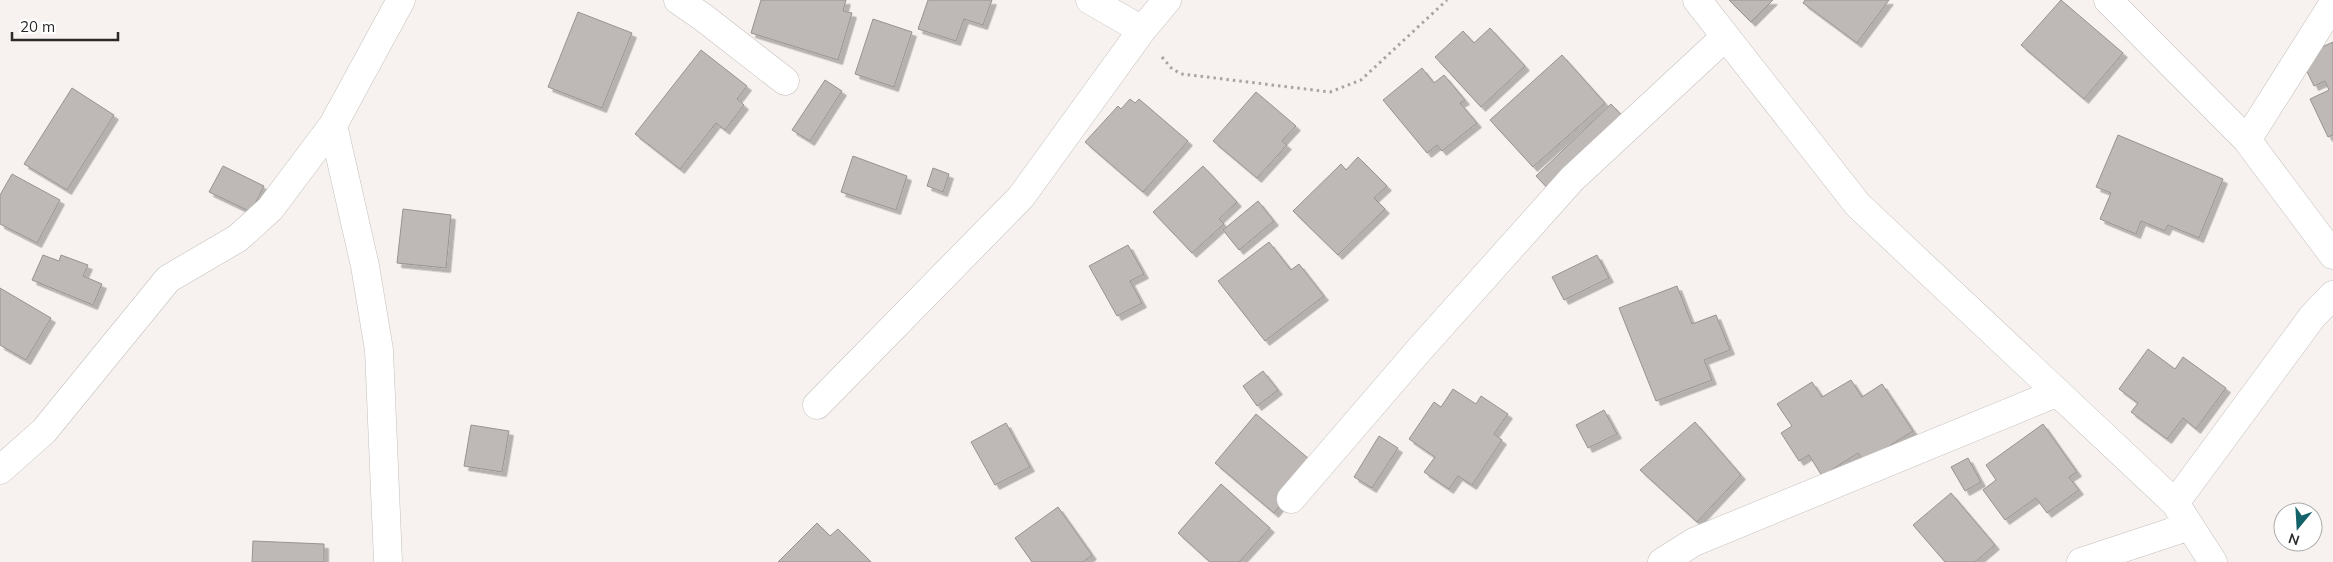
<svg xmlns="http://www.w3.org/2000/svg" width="2333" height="562" font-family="Mulish,sans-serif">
  <defs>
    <filter id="shadow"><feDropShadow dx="4.5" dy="4.5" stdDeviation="0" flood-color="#0004"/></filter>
  </defs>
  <rect width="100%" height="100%" fill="#f7f2ef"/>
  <path fill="#beb9b6" stroke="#989391" filter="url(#shadow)" d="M761,0H846L843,11L852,13L838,60L751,33Z
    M928,0H992L983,25L964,19L956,41L918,29Z
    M1729,0H1773L1751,22Z
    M1805,0H1889L1857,43L1803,3Z
    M2061,0L2123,53L2084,99L2021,45Z
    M578,12L632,33L602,108L548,87Z
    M873,19L912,32L894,87L855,74Z
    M1490,28L1525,66L1481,107L1435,57L1463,31L1474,43Z
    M2333,42V135L2328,137L2310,99L2329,90L2325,81L2314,86L2300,57Z
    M701,50L747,86L737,99L744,105L725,130L716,123L680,169L635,134Z
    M1562,55L1605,103L1533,167L1490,120Z
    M1422,68L1434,83L1444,75L1465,100L1460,103L1477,123L1442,151L1437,145L1427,153L1383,100Z
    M825,80L842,91L810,141L792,130Z
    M72,88L114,115L67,190L24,164Z
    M1256,92L1296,126L1282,141L1287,145L1257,178L1213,141Z
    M1130,99L1135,103L1139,99L1188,141L1143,192L1085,142L1118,106L1121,109Z
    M1611,104L1630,124L1555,196L1536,176Z
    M2118,135L2223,179L2199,238L2168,225L2165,231L2141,221L2136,234L2100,219L2111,193L2096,187Z
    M853,156L907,176L896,210L841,192Z
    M1358,157L1387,186L1374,198L1385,209L1338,255L1293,211L1341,164L1346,170Z
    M223,166L264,186L251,212L209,192Z
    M1203,166L1237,202L1219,219L1224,224L1192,253L1153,212Z
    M933,168L949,174L943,192L927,186Z
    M12,174L60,200L37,243L0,224V195Z
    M1258,201L1274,221L1239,250L1223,230Z
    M403,209L451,215L446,268L397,263Z
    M1269,242L1291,270L1299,264L1324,296L1265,341L1218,281Z
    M1128,245L1144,274L1130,281L1142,303L1117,316L1089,266Z
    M43,255L59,261L61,255L88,265L83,276L102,284L93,305L32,280Z
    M1597,255L1609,278L1564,300L1552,277Z
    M1677,286L1692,324L1716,315L1730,350L1704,360L1712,380L1656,401L1619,308Z
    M0,288L51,318L26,360L0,345Z
    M2148,349L2175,369L2183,357L2226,388L2196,429L2183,418L2167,439L2131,412L2138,403L2119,389Z
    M1263,371L1278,390L1257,406L1243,386Z
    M1851,380L1862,397L1882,384L1913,431L1864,462L1858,453L1822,476L1809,455L1799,461L1781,433L1792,426L1777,404L1812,382L1822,397Z
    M1453,389L1476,404L1481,396L1508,414L1494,434L1502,440L1472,485L1458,476L1449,489L1424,472L1435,457L1409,439L1434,402L1441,407Z
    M1604,410L1617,434L1588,448L1576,425Z
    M1256,414L1315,464L1274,513L1215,463Z
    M1695,422L1741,475L1697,522L1640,470Z
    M1006,423L1030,467L995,485L971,442Z
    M2043,424L2077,472L2069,477L2079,490L2047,513L2036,498L2005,520L1983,490L1996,480L1986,465Z
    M471,425L509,431L502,472L464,466Z
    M1379,436L1398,448L1372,488L1354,477Z
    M1968,458L1981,482L1965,491L1951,467Z
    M1221,484L1270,528L1239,562H1210L1178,533Z
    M1951,493L1995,545L1975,562H1945L1913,525Z
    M1058,507L1092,555L1083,562H1032L1015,538Z
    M817,523L830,536L838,529L871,562H778Z
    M253,541L324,544V562H252Z"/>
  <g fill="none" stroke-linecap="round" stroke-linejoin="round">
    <defs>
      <path id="minor" d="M678,0L704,18L785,81
        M1090,0L1142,30
        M1697,0L1858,205L2175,503L2213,562
        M2108,0L2247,140L2333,255
        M333,125L365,266L379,350L388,561
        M2247,140L2333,4
        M817,405L1021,197L1142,30L1167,0
        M0,470L44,431L168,279L238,238L270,209L333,125L401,0
        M1291,499L1420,349L1572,179L1725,37
        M2175,503L2312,317L2333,295
        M1662,562L1694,542L2056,393
        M2081,562L2190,526"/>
    </defs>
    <use href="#minor" stroke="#c4c0bd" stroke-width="29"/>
    <path stroke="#a7a4a1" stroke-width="3" stroke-dasharray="2.5 4" stroke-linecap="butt" d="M1162,57L1172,69L1182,74L1330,92L1361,80L1447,0"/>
    <use href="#minor" stroke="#fff" stroke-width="28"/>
  </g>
  <g transform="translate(2298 527) rotate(198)"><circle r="24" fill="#ffffff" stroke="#aaaaa9"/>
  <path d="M0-4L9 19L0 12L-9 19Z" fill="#136269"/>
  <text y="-8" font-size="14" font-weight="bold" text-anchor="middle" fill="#2b2a29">N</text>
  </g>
  <path d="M12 32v8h106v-8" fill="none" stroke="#2b2a29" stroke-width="2.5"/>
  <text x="20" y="32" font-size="15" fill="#2b2a29" stroke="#ffffff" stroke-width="4" paint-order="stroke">20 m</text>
</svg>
